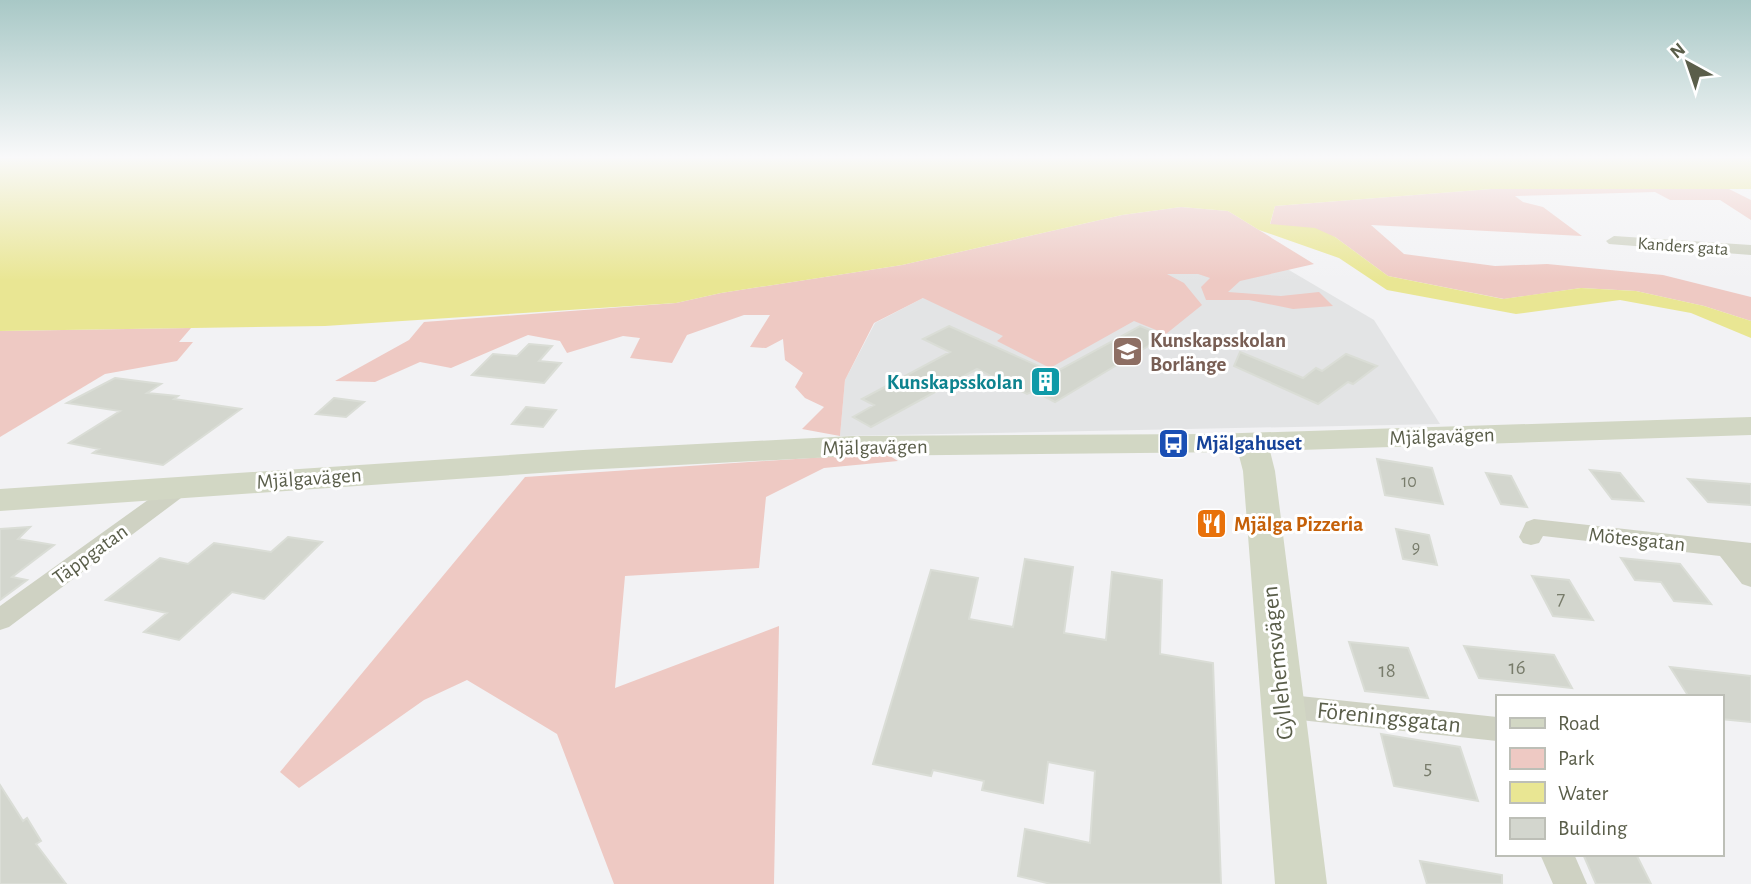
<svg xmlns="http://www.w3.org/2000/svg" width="1751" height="884" font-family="'Alegreya Sans',sans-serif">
  <rect width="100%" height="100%" fill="#f2f2f4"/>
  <path fill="#e3e4e5" d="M1277,263L1374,320L1440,424L840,436L845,380L875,323L923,298Z"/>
  <path fill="#eec9c3" d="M1491,189H1729L1751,200V220L1720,200H1670L1655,192L1515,196L1523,202L1543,207L1582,236L1371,225L1404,254L1495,266L1547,264L1663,275L1751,297V321L1704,306L1636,291L1581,288L1504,299L1388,276L1335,237L1270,225L1275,206Z
    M1181,207L1228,211L1314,264L1240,281L1228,292L1281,296L1319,292L1333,306L1293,309L1249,300H1206L1201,287L1210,278L1198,274H1167L1184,283L1202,305L1166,334L1134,321L1050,368L997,341L1003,336L923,298L874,323L845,380L840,436L802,429L824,407L805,398L795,387L803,373L785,360L783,339L766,348L750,347L770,315H744L687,335L672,363L630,358L640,338L623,336L567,353L560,341L528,335L451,368L420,362L375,382L335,381L409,340L424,322L676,303L721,293L902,265L1122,215Z
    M191,328L179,342H193L177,361L105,374L0,437V331Z
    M885,453L898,461L824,468L766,497L759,568L625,576L615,688L779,626L774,884H614L557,734L467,680L424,700L299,788L280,772L525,477Z"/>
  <path fill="#e9e693" d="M0,157H1751V189H1491L1275,206L1270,224L1315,228L1335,237L1388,276L1503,299L1581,288L1636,291L1704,306L1751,321V338L1691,313L1620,300L1516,314L1387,290L1339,258L1259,230L1228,211L1181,207L1122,215L902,265L721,293L676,303L325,326L0,331Z"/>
  <path fill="#d3d6ce" stroke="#daddd6" stroke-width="2" d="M949,326L1054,373L1140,326L1165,336L1055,402L1034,391L1027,394L977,369L871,427L853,417L874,405L862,399L950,352L923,339Z
    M529,344L552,346L539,361L561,363L544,383L472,375L493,354L517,356Z
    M1240,352L1303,378L1316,368L1322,371L1346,354L1377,366L1353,384L1348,382L1318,404L1234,366Z
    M115,378L161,384L147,393L178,396L174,399L241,409L163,465L93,453L99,449L69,443L120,411L67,403Z
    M334,398L364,402L346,417L316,414Z
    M526,407L556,410L543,427L512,424Z
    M1377,459L1432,468L1443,504L1385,495Z
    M1590,470L1620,473L1643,501L1612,499Z
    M1486,473L1511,476L1527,507L1501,504Z
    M1688,479L1751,484V505L1708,502Z
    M30,527L18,539L54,545L12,577L27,580L0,600V529Z
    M1396,529L1429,535L1437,565L1403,559Z
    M288,537L322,542L264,599L232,592L179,640L144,632L167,613L106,600L160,558L188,564L214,543L271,552Z
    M1621,558L1680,564L1711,604L1674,601L1661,582L1635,580Z
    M1025,559L1073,567L1064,633L1106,640L1112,572L1162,580L1160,654L1213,663L1221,884H1051L1018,876L1025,829L1090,843L1095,771L1048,762L1043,803L982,790L984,781L933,770L931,776L873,764L931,570L978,578L969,619L1013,627Z
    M1532,576L1569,580L1593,620L1553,616Z
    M1349,642L1408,648L1428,698L1365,691Z
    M1464,646L1554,655L1572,688L1479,678Z
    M1670,667L1751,676V722L1721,719V697H1689Z
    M1381,734L1460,747L1478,801L1394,786Z
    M0,785L23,821L27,818L41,841L36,844L66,884H0Z
    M1583,854H1636L1651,884H1596Z
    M1420,861L1502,875V884H1427Z"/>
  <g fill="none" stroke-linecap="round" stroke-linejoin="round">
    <path fill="#cfd2c3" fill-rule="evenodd" d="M1614,236L1751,245V255L1609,244L1606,241Z
      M181,480L189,482L192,487L189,492L9,627L0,630V606L173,482Z
      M1534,519L1751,543V587L1742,584L1720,556L1543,536L1539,543L1531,545L1523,543L1519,537L1526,522Z
      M1281,694L1497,717V741L1281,718L1271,714L1267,706L1271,698Z
      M1540,854H1574L1587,884H1553Z"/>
    <path fill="#d2d7c4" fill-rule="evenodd" d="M1751,417V435L1270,451L1275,471L1327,884H1275L1243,471L1238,452L852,456L583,470L0,511V489L583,450L852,436L1212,434Z"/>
  </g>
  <linearGradient id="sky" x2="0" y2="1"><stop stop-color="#a8c8c6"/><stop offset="0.56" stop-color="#f9f9fa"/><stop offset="1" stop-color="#f9f9fa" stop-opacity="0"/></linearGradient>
  <rect width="1751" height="281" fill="url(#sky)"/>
  <defs>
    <symbol id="school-square" viewBox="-11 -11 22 22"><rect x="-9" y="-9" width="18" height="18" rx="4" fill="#8d6e63" stroke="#fff"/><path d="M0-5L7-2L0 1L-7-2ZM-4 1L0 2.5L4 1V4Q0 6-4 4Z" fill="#fff"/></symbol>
    <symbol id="building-square" viewBox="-11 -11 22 22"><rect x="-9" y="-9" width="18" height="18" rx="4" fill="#0f9aa8" stroke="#fff"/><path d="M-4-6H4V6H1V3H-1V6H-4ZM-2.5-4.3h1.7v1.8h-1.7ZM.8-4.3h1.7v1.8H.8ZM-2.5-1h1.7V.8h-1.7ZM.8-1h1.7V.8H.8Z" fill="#fff"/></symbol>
    <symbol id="bus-square" viewBox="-11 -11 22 22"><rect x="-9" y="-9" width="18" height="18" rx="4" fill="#1a4fb4" stroke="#fff"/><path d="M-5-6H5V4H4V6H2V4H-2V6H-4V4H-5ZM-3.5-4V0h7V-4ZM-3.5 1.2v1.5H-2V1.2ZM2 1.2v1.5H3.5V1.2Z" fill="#fff"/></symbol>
    <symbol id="restaurant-square" viewBox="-11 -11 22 22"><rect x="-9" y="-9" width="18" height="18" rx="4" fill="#e8710a" stroke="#fff"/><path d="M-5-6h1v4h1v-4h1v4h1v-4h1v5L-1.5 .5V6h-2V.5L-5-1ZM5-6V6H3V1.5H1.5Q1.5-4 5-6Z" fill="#fff"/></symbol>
  </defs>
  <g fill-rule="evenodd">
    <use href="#school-square" x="1110" y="334" width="35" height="35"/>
    <use href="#building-square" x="1028" y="364" width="35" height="35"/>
    <use href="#bus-square" x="1156" y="426" width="35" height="35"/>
    <use href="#restaurant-square" x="1194" y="506" width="35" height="35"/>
  </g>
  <g text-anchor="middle" stroke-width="6" stroke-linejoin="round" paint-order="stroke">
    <g font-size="18" fill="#5a5e4a" stroke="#fff">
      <text transform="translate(1683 246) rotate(4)" y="6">Kanders gata</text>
    </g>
    <g font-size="18" fill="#787c6b">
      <text x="1409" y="487">10</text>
      <text x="1416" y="553">9</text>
    </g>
    <g font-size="21" font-weight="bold" fill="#785e54" stroke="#fff" text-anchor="start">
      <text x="1150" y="347">Kunskapsskolan<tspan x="1150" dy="24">Borlänge</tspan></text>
    </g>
    <g font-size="21" font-weight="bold" fill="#0d838f" stroke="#fff" text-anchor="end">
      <text x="1023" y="389">Kunskapsskolan</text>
    </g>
    <g font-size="21" fill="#5a5e4a" stroke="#fff">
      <text transform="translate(1442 436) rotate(-2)" y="7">Mjälgavägen</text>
      <text transform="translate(875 447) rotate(-1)" y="7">Mjälgavägen</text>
      <text transform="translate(309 478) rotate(-4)" y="7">Mjälgavägen</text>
      <text transform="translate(1637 539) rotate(6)" y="7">Mötesgatan</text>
      <text transform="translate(90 554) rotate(-36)" y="7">Täppgatan</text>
    </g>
    <g font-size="21" font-weight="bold" fill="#164399" stroke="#fff" text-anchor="start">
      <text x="1196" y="450">Mjälgahuset</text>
    </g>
    <g font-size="21" font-weight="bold" fill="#c56008" stroke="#fff" text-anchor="start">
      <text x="1234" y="531">Mjälga Pizzeria</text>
    </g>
    <g font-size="21" fill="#787c6b">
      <text x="1561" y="605">7</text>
      <text x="1517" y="674">16</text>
      <text x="1387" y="677">18</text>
      <text x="1428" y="774">5</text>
    </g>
    <g font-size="24" fill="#5a5e4a" stroke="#fff">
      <text transform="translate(1277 663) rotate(-96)" y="8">Gyllehemsvägen</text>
      <text transform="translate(1389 717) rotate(6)" y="8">Föreningsgatan</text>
    </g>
  </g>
  <rect x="1496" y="695" width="228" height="161" fill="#ffffff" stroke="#bdbfb7" stroke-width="2"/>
  <rect x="1510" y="718" width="35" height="10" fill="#d2d7c4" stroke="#bdbfb7" stroke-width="2"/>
  <text x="1558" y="730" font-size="21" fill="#5a5e4a">Road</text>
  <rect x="1510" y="748" width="35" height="21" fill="#eec9c3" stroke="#bdbfb7" stroke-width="2"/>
  <text x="1558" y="765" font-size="21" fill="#5a5e4a">Park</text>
  <rect x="1510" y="782" width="35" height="21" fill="#e9e693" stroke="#bdbfb7" stroke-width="2"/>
  <text x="1558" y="800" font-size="21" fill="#5a5e4a">Water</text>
  <rect x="1510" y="818" width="35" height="21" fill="#d3d6ce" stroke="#bdbfb7" stroke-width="2"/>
  <text x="1558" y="835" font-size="21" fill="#5a5e4a">Building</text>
  <g transform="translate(1688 63) rotate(320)" stroke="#ffffff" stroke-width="5" paint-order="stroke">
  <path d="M0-5L12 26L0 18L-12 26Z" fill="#5a5e4a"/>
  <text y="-10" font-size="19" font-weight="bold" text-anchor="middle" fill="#5a5e4a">N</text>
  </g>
</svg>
